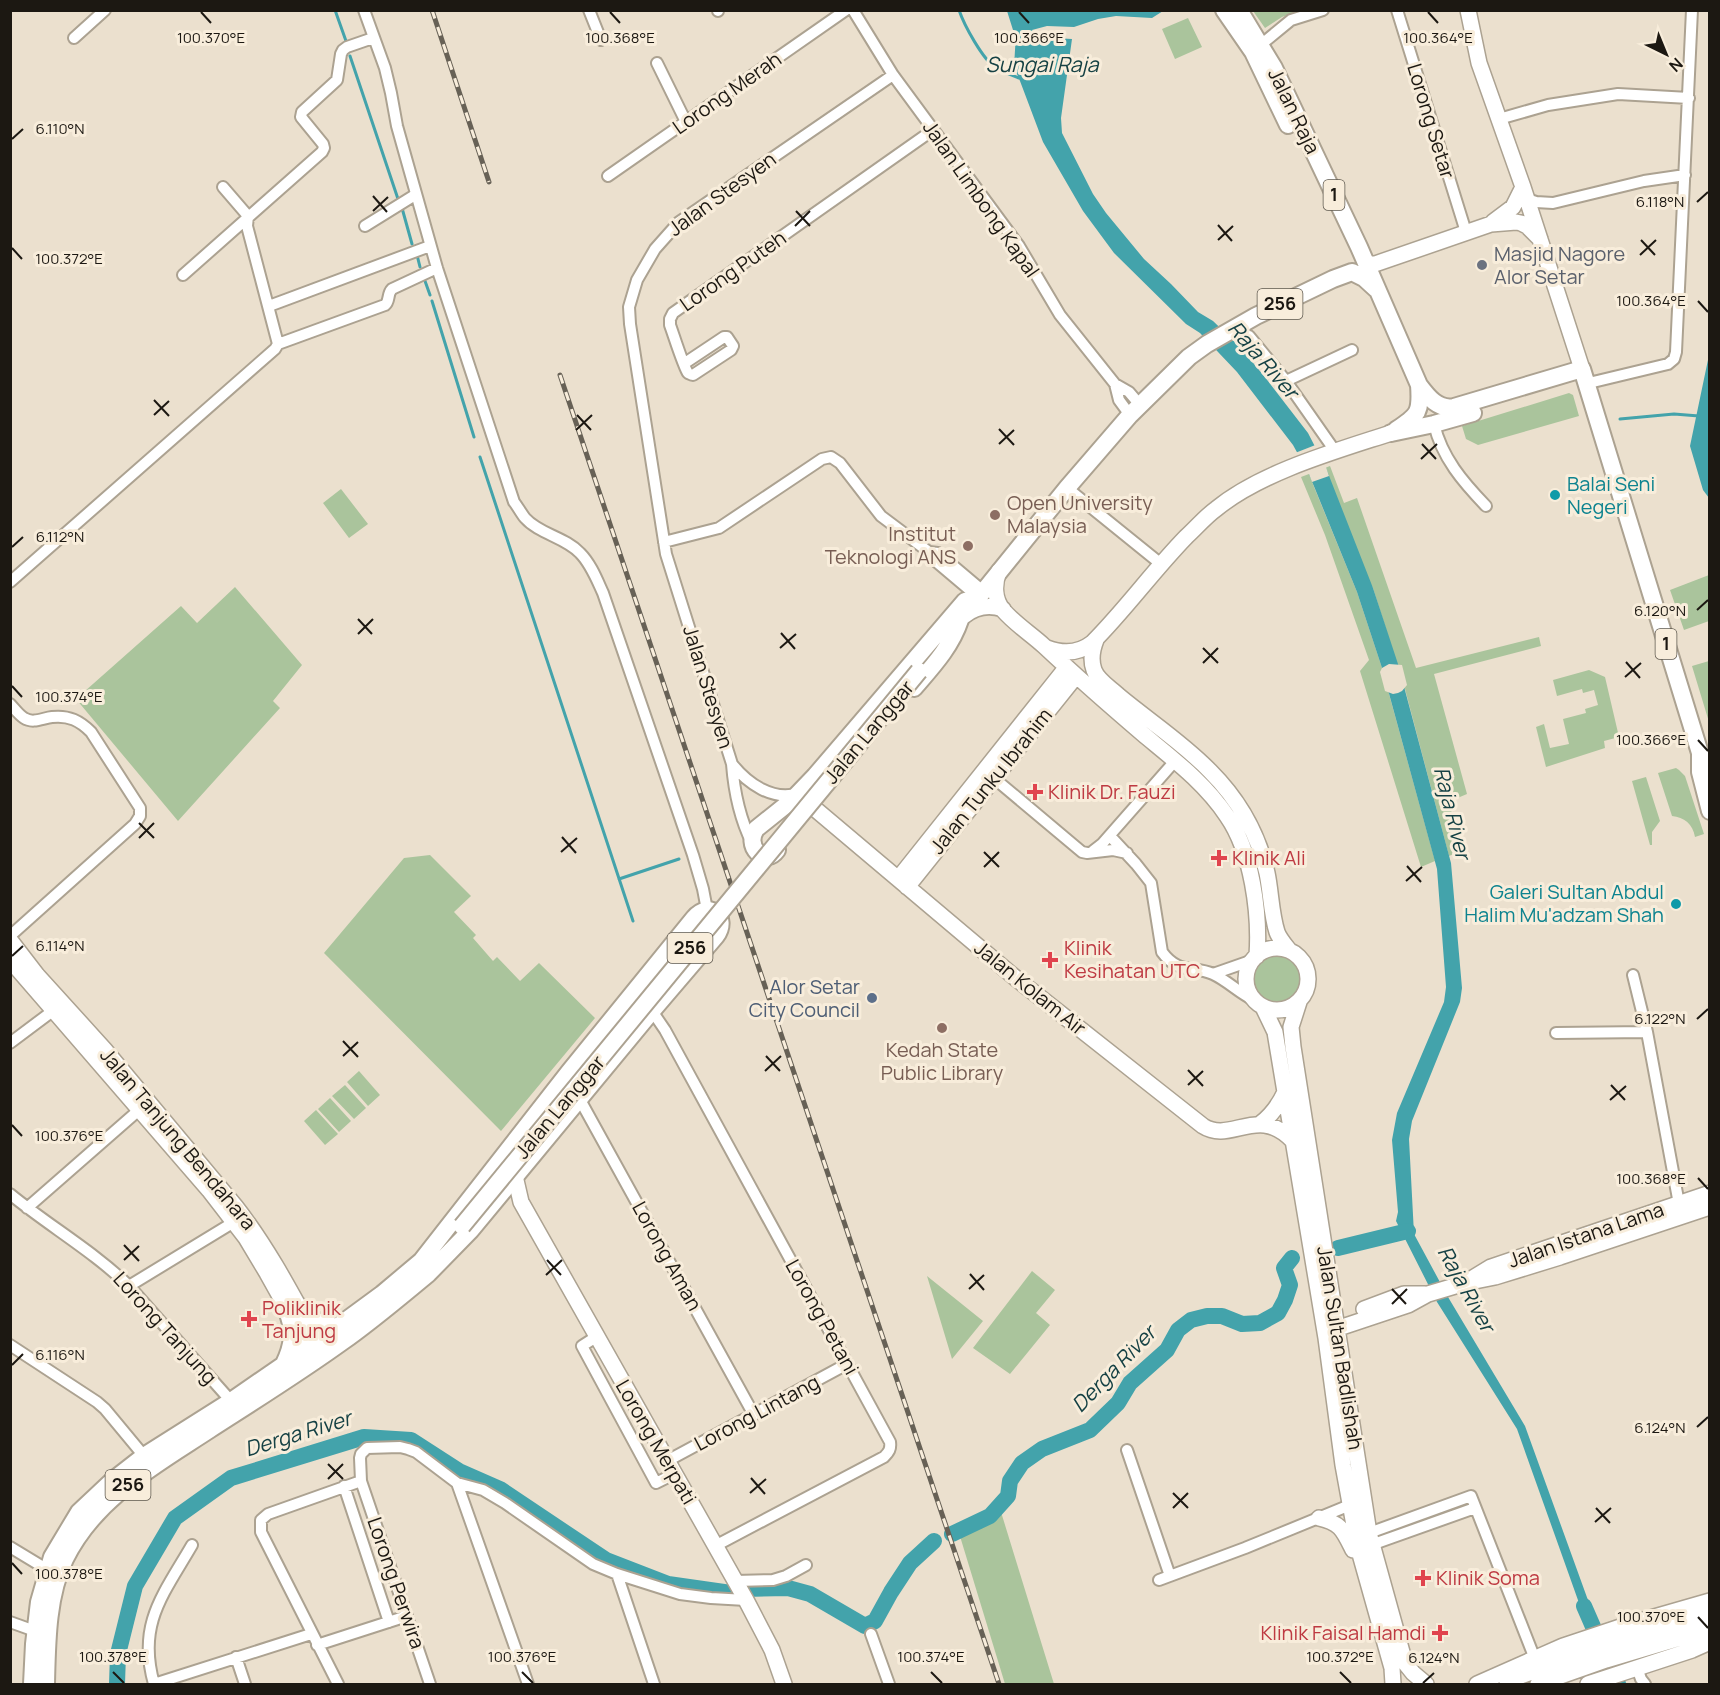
<svg xmlns="http://www.w3.org/2000/svg" width="1720" height="1695" font-family="Manrope,sans-serif">
  <rect width="100%" height="100%" fill="#ebe0ce"/>
  <path fill="#aac49c" fill-rule="evenodd" d="M1253,11H1298L1282,17L1265,28Z
    M1188,18L1202,47L1175,59L1162,29Z
    M1569,393L1573,395L1579,416L1478,445L1466,439L1462,426Z
    M1330,466L1344,503L1357,498L1416,668L1539,637L1541,646L1434,674L1467,794L1448,802L1465,849L1449,856L1405,689L1389,694L1435,861L1421,867L1360,671L1369,660L1325,535L1301,477ZM1312,482L1373,588L1397,664L1382,668L1357,592Z
    M341,489L368,524L349,538L323,503Z
    M1709,575V621L1684,630L1670,590Z
    M235,587L302,665L273,701L280,708L178,821L76,699L181,606L197,623Z
    M1709,661H1710L1709,722L1692,666Z
    M1589,670L1605,677L1619,737L1604,741L1605,748L1546,767L1536,727L1544,724L1550,748L1569,744L1563,719L1586,713L1585,709L1598,705L1594,690L1583,693L1582,689L1557,696L1553,680Z
    M1676,768L1679,770L1685,776L1704,834L1695,837C1693,824 1684,817 1672,816L1658,773Z
    M1646,777L1660,821L1652,832V845H1650L1632,781Z
    M430,855L471,896L454,912L476,935L473,938L493,961L497,957L520,981L539,963L595,1018L501,1131L324,953L404,858Z
    M1250 980a27 27 0 1 1 54 0a27 27 0 1 1-54 0Z
    M359,1071L380,1095L368,1106L347,1082Z
    M345,1085L366,1108L354,1119L332,1096Z
    M330,1098L351,1121L339,1132L318,1109Z
    M316,1110L338,1134L325,1145L304,1121Z
    M1032,1271L1055,1290L1036,1313L1050,1325L1010,1374L973,1348Z
    M927,1276L983,1321L952,1359Z
    M1001,1512L1054,1684H1005L959,1533Z"/>
  <path fill="#43a3ab" d="M1007,11H1163L1152,18L1116,16L1098,19L1074,27L1047,26L1032,30L1038,37L1072,39L1061,118L1062,133L1093,194L1106,213L1144,259L1171,284L1198,312L1213,321L1239,346L1264,376L1308,433L1326,468L1373,588L1398,664L1451,863L1462,988L1460,1002L1412,1121L1409,1139L1414,1234L1448,1297L1525,1426L1593,1614L1591,1625L1584,1617L1517,1429L1437,1302L1396,1221L1398,1212L1392,1140L1397,1113L1444,1002L1446,987L1437,869L1382,668L1357,592L1309,474L1293,445L1237,372L1200,333L1186,324L1114,253L1083,211L1043,142L1020,81L1014,67L1016,33L1013,30Z
    M1709,355V498L1703,490L1690,446Z"/>
  <path fill="#ebe0ce" d="M1318,444L1328,466L1326,467L1329,476L1312,482L1309,474H1306L1295,453Z
    M1389,664L1402,665L1407,685L1402,691L1398,693L1393,694L1385,691L1380,672L1382,668Z"/>
  <g fill="none" stroke-linecap="round" stroke-linejoin="round">
    <path stroke="#43a3ab" stroke-width="3" d="M335,10L346,41
      M959,10C964,25 983,60 996,68C1003,72 1011,75 1019,78H1022
      M350,56L398,199
      M402,208L412,244
      M417,255L420,267
      M425,281L430,295
      M432,301L474,437
      M1620,419L1674,414L1699,416
      M480,457L633,921
      M619,879L679,859"/>
    <path stroke="#43a3ab" stroke-width="16" d="M1338,1248L1408,1231
      M952,1534L990,1516L1008,1496L1010,1481L1022,1463L1042,1449L1090,1430L1118,1403L1130,1383L1167,1350L1178,1330L1191,1320L1207,1316H1222L1242,1324L1260,1323L1278,1313L1285,1300L1290,1285L1284,1268L1292,1258
      M745,1589L788,1588L810,1594L865,1626L875,1621L891,1592L910,1563L934,1541
      M1584,1606L1618,1684
      M117,1684L118,1654L135,1586L175,1518L231,1478L364,1437L411,1440L459,1471L500,1489L606,1560L668,1584L731,1593"/>
    <defs>
      <path id="street" d="M364,10L385,68L391,93L397,126L437,268L514,502C518,507 521,513 525,518C539,534 565,537 580,553C591,564 597,580 603,593L693,855L703,889L707,910
        M589,10L601,40
        M718,10V11
        M853,10L893,75L1019,246L1060,315L1115,384L1129,392L1140,405
        M1397,10L1466,232
        M74,38L105,10
        M1257,48L1291,20L1323,10
        M657,63L686,122
        M1499,119L1548,105L1618,94L1689,98
        M608,176L846,10
        M223,187L248,216L247,226L278,344
        M1527,199L1536,202L1553,203L1644,181L1685,175
        M365,226L415,195
        M183,275L322,152L324,148L323,144L301,117L302,112L337,80L341,54L343,50L347,47L373,38
        M269,306L430,246
        M1249,336L1286,381L1335,451
        M685,363L724,337H727L733,346L731,350L693,375C691,375 690,374 688,373C684,368 673,333 670,325V319L673,313L933,130
        M1586,380L1593,382L1668,364L1674,359L1676,352L1692,10
        M1286,381L1352,350
        M1115,384L1119,400L1130,415
        M1434,424C1442,458 1463,482 1486,506
        M1067,488L1161,564
        M664,542L719,528L822,459L831,457L840,463L881,516L929,552L938,553L983,591
        M929,552L933,559L978,597
        M10,582L275,349L278,344L385,305C390,301 387,294 392,289L437,268
        M10,704C14,708 19,715 24,718C33,724 43,718 52,717C69,715 80,721 91,732L140,808V816L135,824L10,936
        M732,764C747,783 773,802 799,793
        M989,774L1082,852L1087,853L1113,850L1127,853
        M1110,836L1136,864L1151,883L1162,952C1179,975 1193,965 1213,974C1228,981 1239,993 1254,1000
        M752,843C740,819 734,790 732,764L666,554L630,324L629,307L637,280L655,249L679,222L893,75
        M1093,851L1102,844L1175,761
        M1213,974L1253,960
        M1633,975L1647,1032L1679,1204
        M652,1011L665,1030L890,1442C891,1449 889,1452 884,1457L715,1546
        M1556,1033L1647,1032
        M10,1043L54,1010
        M579,1098L754,1415
        M10,1194C49,1226 93,1251 129,1286L231,1401
        M27,1208L139,1110
        M129,1286L234,1222
        M596,1337L582,1346L656,1483L674,1474
        M10,1345L97,1402L105,1409L144,1456
        M1127,1450L1170,1576
        M667,1461L847,1364
        M457,1483L528,1684
        M344,1486L389,1622
        M1369,1533L1471,1496L1535,1659
        M1371,1545L1475,1508
        M10,1547L48,1570
        M617,1574L654,1684
        M1159,1580L1245,1548L1350,1505
        M735,1581L773,1580L786,1576L806,1565
        M10,1622L35,1631H41
        M871,1634L889,1684
        M317,1645L407,1616
        M236,1657L245,1684
        M1637,1668L1641,1679L1645,1684
        M154,1684L311,1634
        M154,1684C137,1624 163,1595 192,1545
        M338,1684L261,1532V1520L268,1514L361,1481
        M430,1684L361,1481L360,1458L361,1454L367,1448L400,1447L408,1449L416,1452L457,1483L483,1490L505,1503L593,1564L617,1574L680,1594L711,1598L746,1600"/>
      <path id="secondary" d="M1468,10L1479,63L1523,187L1582,369
        M1493,222L1513,207L1523,187
        M1367,264H1375L1491,224L1516,222L1521,223L1527,226L1540,239
        M999,571C994,584 994,599 1003,610C1015,624 1031,634 1044,646C1076,676 1109,705 1143,734C1173,759 1205,783 1227,816C1252,852 1260,913 1257,956
        M964,616C975,607 988,604 1003,609
        M1096,640C1092,650 1090,659 1094,670C1098,681 1111,688 1119,696C1149,721 1183,743 1210,771C1239,800 1258,833 1267,873C1271,892 1271,913 1277,932C1279,938 1285,945 1289,950
        M1047,648C1063,654 1078,654 1092,643C1125,610 1153,571 1186,537C1196,528 1205,517 1216,509C1261,472 1336,451 1391,433
        M814,808L1018,980L1203,1126C1231,1144 1258,1104 1293,1141
        M898,879L1066,668
        M907,887L1076,676
        M10,940L37,975L105,1050L236,1207C271,1252 296,1302 323,1351
        M1246 979a31 31 0 1 1 62 0a31 31 0 1 1-62 0Z
        M10,960L209,1190L246,1238L267,1273L314,1357
        M1299,1002L1291,1027L1293,1047L1369,1533L1405,1663L1413,1673L1426,1684
        M1263,1007L1275,1032L1326,1338L1343,1465L1358,1547L1392,1668L1393,1684
        M1260,1124C1272,1115 1279,1105 1285,1092
        M515,1176L521,1202L746,1600L772,1650L784,1684
        M1473,1278L1491,1267L1710,1193
        M1364,1309L1404,1294H1425
        M1336,1329L1408,1305L1428,1294L1465,1283L1495,1277L1560,1257L1710,1207
        M1319,1518C1341,1523 1343,1530 1353,1550
        M1507,1681L1601,1647L1710,1615
        M1477,1684L1563,1646L1623,1626L1710,1601
        M1538,1684L1606,1660L1710,1629
        M1588,1684L1692,1650L1710,1642"/>
      <path id="primary" d="M1224,10L1253,52L1288,125
        M1239,10L1274,68L1359,247L1419,385C1428,397 1438,410 1454,407L1582,369L1700,753V772L1710,811
        M1396,430C1419,415 1421,412 1419,385
        M1391,433L1434,424L1473,413
        M970,608L1067,488L1130,415L1189,357L1207,344L1256,316L1333,279L1352,272L1364,278L1376,289
        M914,688C932,667 951,647 960,620
        M777,850C772,857 766,858 758,853C751,846 751,837 756,829L791,801L815,776L965,601L977,599
        M419,1264L569,1072L694,918C709,900 730,917 716,936L652,1011L471,1230L428,1274
        M299,1306L319,1323L338,1327
        M284,1364C293,1345 295,1331 287,1311
        M32,1684L34,1644L39,1602L52,1557L79,1512L112,1481L144,1456L231,1401L318,1341L382,1294L426,1257
        M46,1684C47,1644 47,1596 65,1559C95,1498 154,1466 209,1430C254,1401 299,1373 342,1342C372,1321 400,1297 428,1274L435,1266"/>
    </defs>
    <use href="#street" stroke="#aca291" stroke-width="14"/>
    <use href="#secondary" stroke="#aca291" stroke-width="18"/>
    <use href="#primary" stroke="#aca291" stroke-width="20"/>
    <use href="#street" stroke="#fff" stroke-width="10"/>
    <use href="#secondary" stroke="#fff" stroke-width="15"/>
    <use href="#primary" stroke="#fff" stroke-width="16"/>
    <defs>
      <path id="rail" d="M432,10L489,182
        M560,375L999,1684"/>
    </defs>
    <use href="#rail" stroke="#676156" stroke-width="5"/>
    <use href="#rail" stroke="#f8eddb" stroke-width="3" stroke-dasharray="9" stroke-linecap="butt"/>
    <defs>
      <path id="primary-bridge" d="M462,1226L919,671"/>
    </defs>
    <use href="#primary-bridge" stroke="#aca291" stroke-width="20" stroke-linecap="butt"/>
    <use href="#primary-bridge" stroke="#fff" stroke-width="16"/>
  </g>
  <path fill="none" stroke="#1c1812" stroke-width="2" d="M201,12L211,23M610,12L620,23M1019,12L1029,23M1428,12L1438,23M12,139L23,129M373,196L387,212M1697,202L1708,192M373,211L388,197M796,211L810,226M1218,225L1232,241M795,226L810,211M1218,240L1233,226M1641,240L1655,255M12,248L22,259M1640,255L1656,240M1698,301L1708,312M154,400L169,416M154,415L169,401M577,415L591,430M999,429L1014,445M576,430L592,415M999,444L1014,430M1422,444L1436,459M1421,459L1437,444M12,547L23,537M1697,610L1708,600M358,619L372,634M781,633L795,649M358,634L373,619M780,648L796,634M1203,648L1218,663M1626,662L1640,678M1203,663L1218,648M1625,677L1641,663M12,686L22,697M1698,740L1708,751M139,823L154,838M562,837L576,853M139,838L154,823M561,852L577,838M984,852L999,867M1407,866L1421,882M984,867L999,852M1406,881L1422,867M12,956L23,946M1697,1019L1708,1009M343,1041L358,1057M343,1056L358,1042M766,1056L780,1071M1188,1070L1203,1086M765,1071L781,1056M1188,1085L1203,1071M1611,1085L1625,1100M1610,1100L1626,1086M12,1125L22,1136M1698,1178L1708,1189M124,1245L139,1261M124,1260L139,1246M547,1260L561,1275M970,1274L984,1290M546,1275L562,1260M969,1289L984,1275M1392,1289L1406,1304M1392,1304L1407,1289M12,1365L23,1354M1697,1427L1708,1417M328,1464L343,1479M751,1478L765,1494M328,1479L343,1464M750,1493L766,1479M1173,1493L1188,1508M1173,1508L1188,1493M1596,1508L1610,1523M1595,1522L1611,1508M12,1563L22,1574M1698,1617L1708,1628M113,1672L124,1683M522,1672L533,1683M931,1672L942,1683M1340,1672L1351,1683M1423,1683L1434,1673"/>
  <circle fill="#6b7280" stroke="#f8eddb" stroke-width="2" cx="1482" cy="265" r="6"/>
  <g fill="#0f9aa8" stroke="#f8eddb" stroke-width="2">
    <circle cx="1555" cy="495" r="6"/>
    <circle cx="1676" cy="904" r="6"/>
  </g>
  <g fill="#8d6e63" stroke="#f8eddb" stroke-width="2">
    <circle cx="995" cy="515" r="6"/>
    <circle cx="968" cy="546" r="6"/>
    <circle cx="942" cy="1028" r="6"/>
  </g>
  <g fill="#e0444e" stroke="#f8eddb" stroke-width="2">
    <path d="M1032 783h6v6h6v6h-6v6h-6v-6h-6v-6h6z"/>
    <path d="M1216 849h6v6h6v6h-6v6h-6v-6h-6v-6h6z"/>
    <path d="M1047 951h6v6h6v6h-6v6h-6v-6h-6v-6h6z"/>
    <path d="M246 1310h6v6h6v6h-6v6h-6v-6h-6v-6h6z"/>
    <path d="M1420 1569h6v6h6v6h-6v6h-6v-6h-6v-6h6z"/>
    <path d="M1437 1624h6v6h6v6h-6v6h-6v-6h-6v-6h6z"/>
  </g>
  <circle fill="#5c6f8a" stroke="#f8eddb" stroke-width="2" cx="872" cy="998" r="6"/>
  <g text-anchor="middle" stroke-width="6" stroke-linejoin="round" paint-order="stroke">
    <g fill="#f8eddb" stroke="#5e584e" stroke-width="1.5">
      <rect x="1323.5" y="180" width="21" height="30" rx="4.5"/>
      <rect x="1257.5" y="289" width="45" height="30" rx="4.5"/>
      <rect x="1655.5" y="629" width="21" height="30" rx="4.5"/>
      <rect x="667.5" y="933" width="45" height="30" rx="4.5"/>
      <rect x="105.5" y="1470" width="45" height="30" rx="4.5"/>
    </g>
    <g font-size="18" font-weight="bold" fill="#1c1812">
      <text x="1334" y="201">1</text>
      <text x="1280" y="310">256</text>
      <text x="1666" y="650">1</text>
      <text x="690" y="954">256</text>
      <text x="128" y="1491">256</text>
    </g>
    <g font-size="20" fill="#1c1812" stroke="#f8eddb">
      <text transform="translate(727 93) rotate(-35)" y="7">Lorong Merah</text>
      <text transform="translate(1294 111) rotate(64)" y="7">Jalan Raja</text>
      <text transform="translate(1431 121) rotate(73)" y="7">Lorong Setar</text>
      <text transform="translate(722 194) rotate(-36)" y="7">Jalan Stesyen</text>
      <text transform="translate(981 199) rotate(55)" y="7">Jalan Limbong Kapal</text>
      <text transform="translate(733 271) rotate(-35)" y="7">Lorong Puteh</text>
      <text transform="translate(708 687) rotate(73)" y="7">Jalan Stesyen</text>
      <text transform="translate(869 732) rotate(-50)" y="7">Jalan Langgar</text>
      <text transform="translate(991 781) rotate(-51)" y="7">Jalan Tunku Ibrahim</text>
      <text transform="translate(1030 988) rotate(39)" y="7">Jalan Kolam Air</text>
      <text transform="translate(560 1107) rotate(-50)" y="7">Jalan Langgar</text>
      <text transform="translate(178 1139) rotate(50)" y="7">Jalan Tanjung Bendahara</text>
      <text transform="translate(1586 1235) rotate(-19)" y="7">Jalan Istana Lama</text>
      <text transform="translate(667 1256) rotate(61)" y="7">Lorong Aman</text>
      <text transform="translate(822 1317) rotate(61)" y="7">Lorong Petani</text>
      <text transform="translate(165 1328) rotate(48)" y="7">Lorong Tanjung</text>
      <text transform="translate(1340 1348) rotate(81)" y="7">Jalan Sultan Badlishah</text>
      <text transform="translate(757 1413) rotate(-28)" y="7">Lorong Lintang</text>
      <text transform="translate(656 1442) rotate(60)" y="7">Lorong Merpati</text>
      <text transform="translate(396 1583) rotate(71)" y="7">Lorong Perwira</text>
    </g>
    <g font-size="20" fill="#5b616d" stroke="#f8eddb" text-anchor="start">
      <text x="1494" y="261">Masjid Nagore<tspan x="1494" dy="23">Alor Setar</tspan></text>
    </g>
    <g font-size="20" fill="#0d838f" stroke="#f8eddb" text-anchor="start">
      <text x="1567" y="491">Balai Seni<tspan x="1567" dy="23">Negeri</tspan></text>
      <text x="1664" y="899" text-anchor="end">Galeri Sultan Abdul<tspan x="1664" dy="23">Halim Mu'adzam Shah</tspan></text>
    </g>
    <g font-size="20" fill="#785e54" stroke="#f8eddb" text-anchor="start">
      <text x="1007" y="510">Open University<tspan x="1007" dy="23">Malaysia</tspan></text>
      <text x="956" y="541" text-anchor="end">Institut<tspan x="956" dy="23">Teknologi ANS</tspan></text>
      <text x="942" y="1057" text-anchor="middle">Kedah State<tspan x="942" dy="23">Public Library</tspan></text>
    </g>
    <g font-size="20" fill="#be3a42" stroke="#f8eddb" text-anchor="start">
      <text x="1048" y="799">Klinik Dr. Fauzi</text>
      <text x="1232" y="865">Klinik Ali</text>
      <text x="1064" y="955">Klinik<tspan x="1064" dy="23">Kesihatan UTC</tspan></text>
      <text x="262" y="1315">Poliklinik<tspan x="262" dy="23">Tanjung</tspan></text>
      <text x="1436" y="1585">Klinik Soma</text>
      <text x="1426" y="1640" text-anchor="end">Klinik Faisal Hamdi</text>
    </g>
    <g font-size="20" fill="#4e5e75" stroke="#f8eddb" text-anchor="end">
      <text x="860" y="994">Alor Setar<tspan x="860" dy="23">City Council</tspan></text>
    </g>
    <g font-size="21" font-style="italic" fill="#154144" stroke="#f8eddb">
      <text x="1042" y="72">Sungai Raja</text>
      <text transform="translate(1263 360) rotate(49)" y="7">Raja River</text>
      <text transform="translate(1452 813) rotate(76)" y="7">Raja River</text>
      <text transform="translate(1466 1289) rotate(61)" y="7">Raja River</text>
      <text transform="translate(1114 1369) rotate(-46)" y="7">Derga River</text>
      <text transform="translate(298 1434) rotate(-17)" y="7">Derga River</text>
    </g>
  </g>
  <g font-size="15" text-anchor="middle" fill="#1c1812" stroke="#f8eddb" stroke-width="6" stroke-linejoin="round" paint-order="stroke">
    <text x="211" y="43">100.370°E</text>
    <text x="620" y="43">100.368°E</text>
    <text x="1438" y="43">100.364°E</text>
    <text x="1029" y="43">100.366°E</text>
    <text x="60" y="134">6.110°N</text>
    <text x="1660" y="207">6.118°N</text>
    <text x="69" y="264">100.372°E</text>
    <text x="1651" y="306">100.364°E</text>
    <text x="60" y="542">6.112°N</text>
    <text x="1660" y="616">6.120°N</text>
    <text x="69" y="702">100.374°E</text>
    <text x="1651" y="745">100.366°E</text>
    <text x="60" y="951">6.114°N</text>
    <text x="1660" y="1024">6.122°N</text>
    <text x="69" y="1141">100.376°E</text>
    <text x="1651" y="1184">100.368°E</text>
    <text x="60" y="1360">6.116°N</text>
    <text x="1660" y="1433">6.124°N</text>
    <text x="69" y="1579">100.378°E</text>
    <text x="1651" y="1622">100.370°E</text>
    <text x="113" y="1662">100.378°E</text>
    <text x="522" y="1662">100.376°E</text>
    <text x="931" y="1662">100.374°E</text>
    <text x="1340" y="1662">100.372°E</text>
    <text x="1434" y="1663">6.124°N</text>
  </g>
  <rect width="1720" height="1695" fill="none" stroke="#1c1812" stroke-width="24"/>
  <g transform="translate(1666 54) rotate(137)" stroke="#f8eddb" stroke-width="4.5" paint-order="stroke">
  <path d="M0-4.5L10 22L0 15L-10 22Z" fill="#1c1812"/>
  <text y="-9" font-size="16" font-weight="bold" text-anchor="middle" fill="#1c1812">N</text>
  </g>
</svg>
